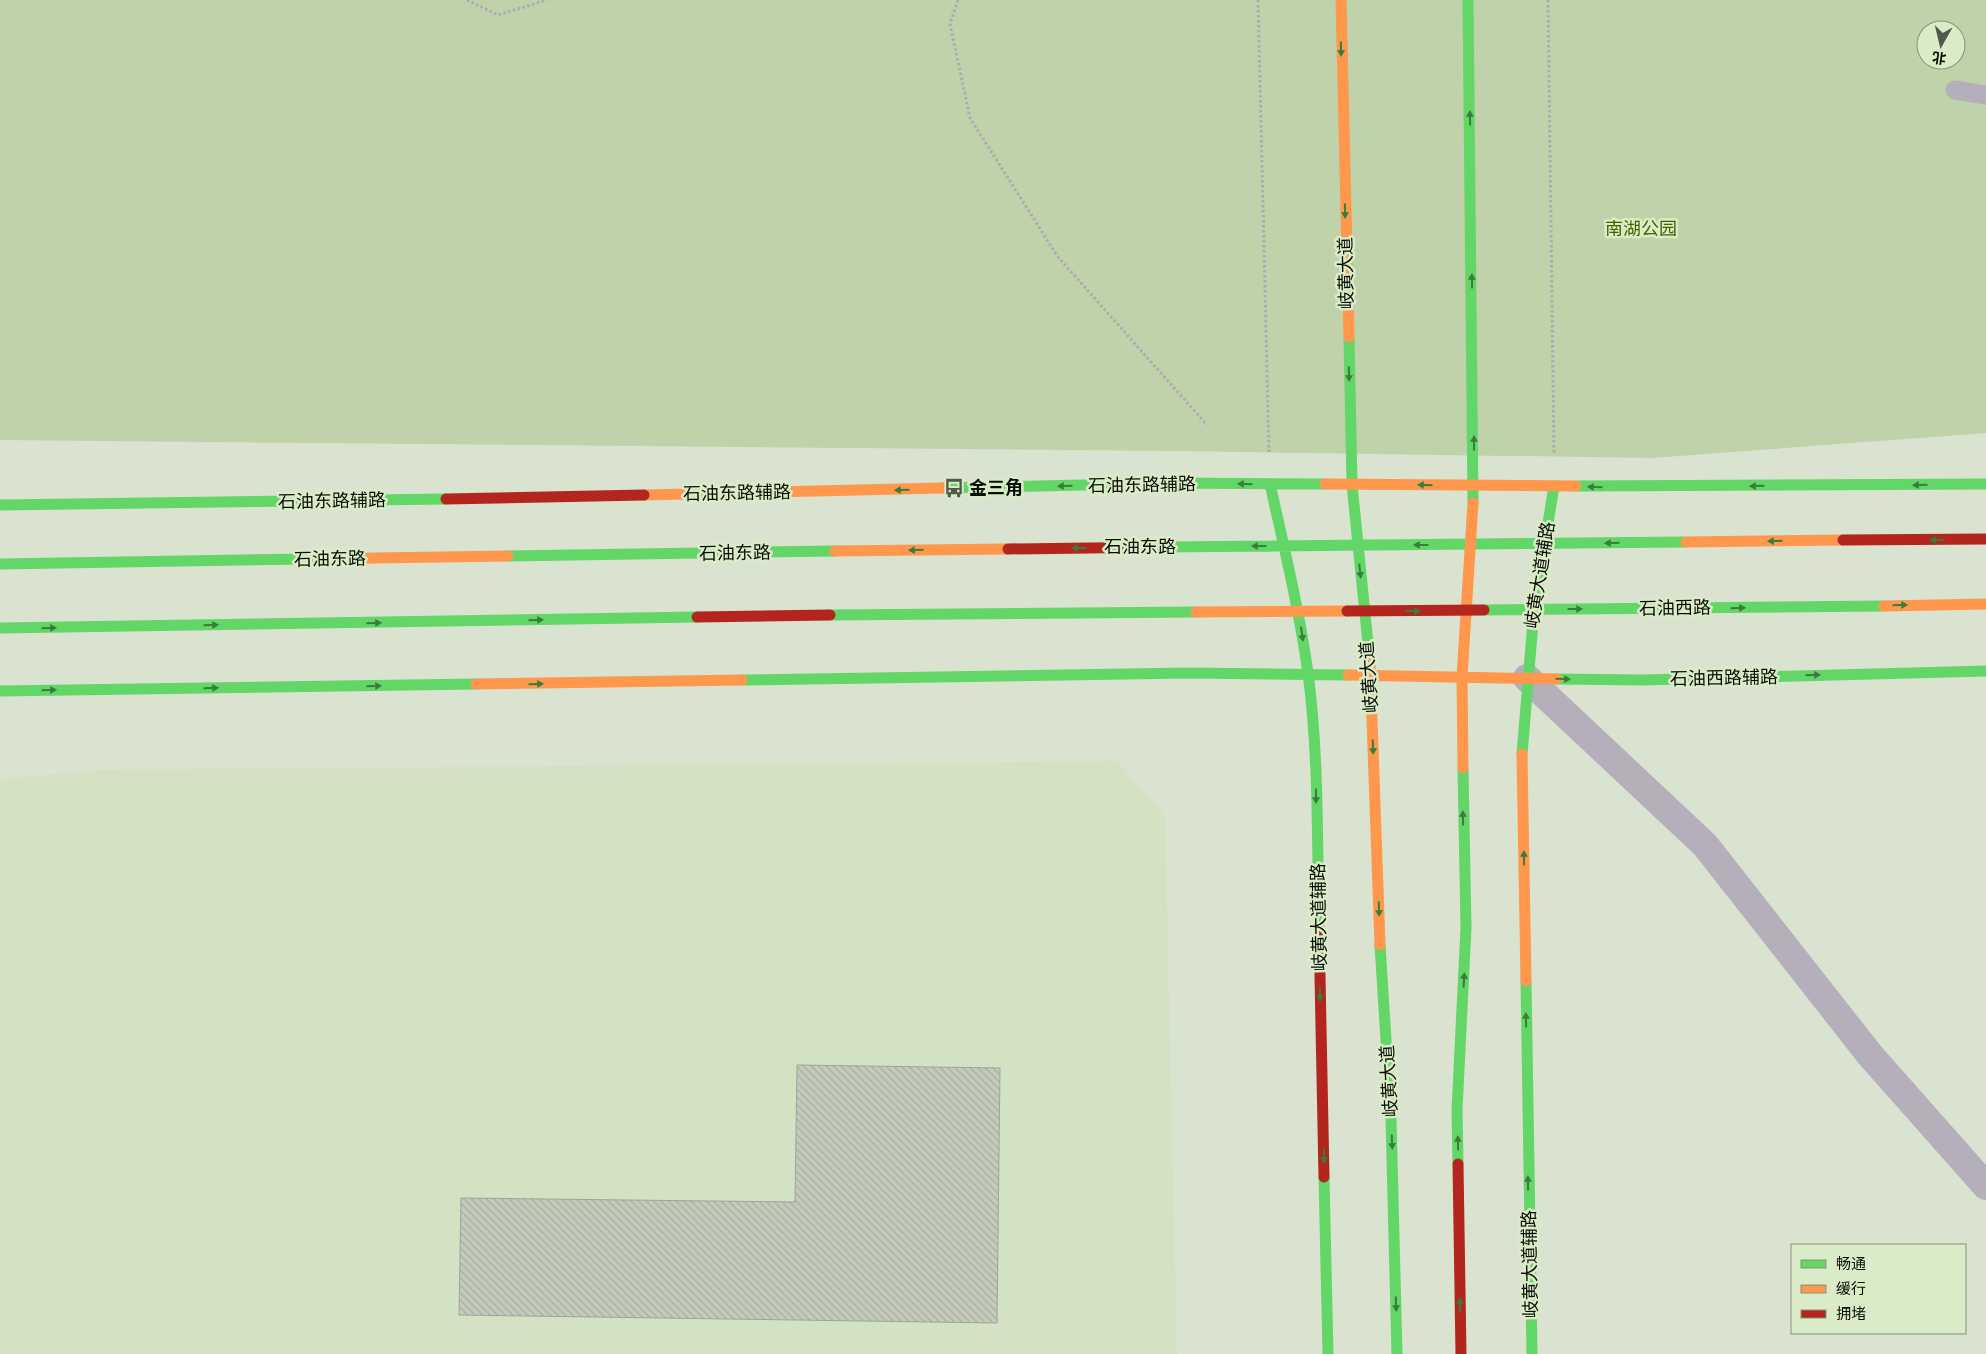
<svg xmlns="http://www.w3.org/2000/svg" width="1986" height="1354" font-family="Inter,'Noto Sans SC',sans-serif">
  <defs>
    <pattern id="building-back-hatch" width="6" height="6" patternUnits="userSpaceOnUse" patternTransform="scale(1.25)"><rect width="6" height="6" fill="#c4cbbc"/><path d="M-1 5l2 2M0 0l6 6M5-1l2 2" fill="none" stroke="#a7ada0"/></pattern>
  </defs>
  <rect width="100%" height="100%" fill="#dae3d0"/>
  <path fill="#d3e2c3" d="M1118,761L1165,817L1177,1354H0V779L97,770Z"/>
  <path fill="#bfd2aa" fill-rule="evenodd" d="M0,0H1986V433L1652,458L1175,451L0,440ZM1926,30H1956V60H1926Z"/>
  <path fill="url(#building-back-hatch)" stroke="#9ea596" d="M797,1065L1000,1068L997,1323L459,1315L461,1198L795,1202Z"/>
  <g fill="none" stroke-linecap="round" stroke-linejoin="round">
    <path stroke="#adabaf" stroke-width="3" stroke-dasharray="2.5 2.5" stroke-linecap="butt" d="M467,0L498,15L547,0
      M958,0L950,24L970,118L1058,257L1207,425
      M1258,0L1269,452
      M1548,0L1554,453"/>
    <path stroke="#b5afbc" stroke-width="19" d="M1955,90L1986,95"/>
    <path stroke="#b5afbc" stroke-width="28" d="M1527,678L1705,845L1870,1055L1986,1186"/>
    <path stroke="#63d668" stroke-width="11" d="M1468,0L1473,503
      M1349,337L1352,485L1370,663
      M1270,484C1284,547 1299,609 1308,673C1319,757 1317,842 1319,926
      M1576,486L1986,484
      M942,488L1173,483L1325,484
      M0,505L446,499
      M1163,547L1686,542
      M508,556L835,551
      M0,564L307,559
      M1484,610L1884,606
      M830,615L1196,612
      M0,628L697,617
      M1557,679L1642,680L1986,671
      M742,680L1188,673L1348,675
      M0,691L476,684
      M1522,754L1534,610L1554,486
      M1380,945L1391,1119L1397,1354
      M1526,981L1532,1354
      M1458,1164L1457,1110L1466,928L1463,768
      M1324,1177L1328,1354"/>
    <path stroke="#ff974d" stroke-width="11" d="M1341,0L1349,337
      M1325,484L1576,486
      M644,495L942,488
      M1686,542L1843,540
      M835,551L1008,549
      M307,559L508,556
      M1884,606L1986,604
      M1196,612L1347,611
      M1370,663L1380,945
      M1348,675L1557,679
      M476,684L742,680
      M1522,754L1526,981
      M1463,768L1462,677L1473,503"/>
    <path stroke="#b3261e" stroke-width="11" d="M446,499L644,495
      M1843,540L1986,539
      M1008,549L1163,547
      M1347,611L1484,610
      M697,617L830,615
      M1319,926L1324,1177
      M1458,1164L1461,1354"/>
  </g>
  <defs><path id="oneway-solid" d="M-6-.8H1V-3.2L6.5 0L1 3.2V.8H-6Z" transform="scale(1.25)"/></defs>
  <g fill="#3a7c3b">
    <use href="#oneway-solid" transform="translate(1341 49) rotate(89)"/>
    <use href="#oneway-solid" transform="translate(1470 118) rotate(-91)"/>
    <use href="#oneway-solid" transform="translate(1345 211) rotate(89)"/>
    <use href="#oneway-solid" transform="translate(1472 281) rotate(-91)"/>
    <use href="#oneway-solid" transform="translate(1349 374) rotate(89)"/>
    <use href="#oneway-solid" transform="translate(1474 443) rotate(-90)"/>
    <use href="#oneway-solid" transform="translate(1245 484) rotate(-179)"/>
    <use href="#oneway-solid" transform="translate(1425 485) rotate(-179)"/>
    <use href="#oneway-solid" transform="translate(1920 485) rotate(179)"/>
    <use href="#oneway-solid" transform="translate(1065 486) rotate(179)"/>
    <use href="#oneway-solid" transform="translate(1757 486) rotate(179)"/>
    <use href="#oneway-solid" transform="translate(1595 487) rotate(-179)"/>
    <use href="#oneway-solid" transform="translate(902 490) rotate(179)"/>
    <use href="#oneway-solid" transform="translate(1937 540) rotate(179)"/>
    <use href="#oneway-solid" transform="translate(1775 541) rotate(179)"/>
    <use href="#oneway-solid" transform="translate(1612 543) rotate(179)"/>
    <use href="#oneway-solid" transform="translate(1421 545) rotate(180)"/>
    <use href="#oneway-solid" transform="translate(1259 546) rotate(180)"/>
    <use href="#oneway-solid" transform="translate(1079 548) rotate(180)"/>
    <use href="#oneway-solid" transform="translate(916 550) rotate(179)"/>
    <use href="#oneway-solid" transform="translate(1360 571) rotate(84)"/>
    <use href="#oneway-solid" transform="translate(1900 605) rotate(-1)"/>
    <use href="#oneway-solid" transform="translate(1738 608) rotate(-1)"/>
    <use href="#oneway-solid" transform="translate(1575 609)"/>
    <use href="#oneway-solid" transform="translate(1413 611)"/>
    <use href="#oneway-solid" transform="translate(536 620) rotate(-1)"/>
    <use href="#oneway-solid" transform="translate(374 623) rotate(-1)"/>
    <use href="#oneway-solid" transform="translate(211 625) rotate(-1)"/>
    <use href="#oneway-solid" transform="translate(49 628) rotate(-1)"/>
    <use href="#oneway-solid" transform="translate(1302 634) rotate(82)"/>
    <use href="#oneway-solid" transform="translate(1813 675) rotate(-1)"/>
    <use href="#oneway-solid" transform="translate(1563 679) rotate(1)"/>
    <use href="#oneway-solid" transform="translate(536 684) rotate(-1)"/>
    <use href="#oneway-solid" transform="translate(374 686) rotate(-1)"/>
    <use href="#oneway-solid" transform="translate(211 688) rotate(-1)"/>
    <use href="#oneway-solid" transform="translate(49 690) rotate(-1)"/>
    <use href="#oneway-solid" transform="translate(1373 747) rotate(88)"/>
    <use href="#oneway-solid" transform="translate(1316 796) rotate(89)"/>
    <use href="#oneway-solid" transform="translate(1463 818) rotate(-91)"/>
    <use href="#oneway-solid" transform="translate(1524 858) rotate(-91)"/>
    <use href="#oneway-solid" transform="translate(1379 909) rotate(88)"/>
    <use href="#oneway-solid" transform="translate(1464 980) rotate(-87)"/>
    <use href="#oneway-solid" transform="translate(1320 994) rotate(89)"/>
    <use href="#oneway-solid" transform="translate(1526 1020) rotate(-91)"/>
    <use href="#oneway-solid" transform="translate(1392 1142) rotate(88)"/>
    <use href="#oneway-solid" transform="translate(1458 1143) rotate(-91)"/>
    <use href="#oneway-solid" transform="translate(1324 1156) rotate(89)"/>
    <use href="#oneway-solid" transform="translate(1528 1183) rotate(-91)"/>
    <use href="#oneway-solid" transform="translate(1396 1304) rotate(88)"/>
    <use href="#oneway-solid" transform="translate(1460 1305) rotate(-91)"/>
  </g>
  <defs>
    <symbol id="bus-bare" viewBox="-9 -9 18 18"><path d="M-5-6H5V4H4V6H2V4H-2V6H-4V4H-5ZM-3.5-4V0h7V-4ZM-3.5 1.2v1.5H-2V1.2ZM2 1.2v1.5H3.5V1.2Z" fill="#52584b" stroke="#daebc8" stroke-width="2.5" paint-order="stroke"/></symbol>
  </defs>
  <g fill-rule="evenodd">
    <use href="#bus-bare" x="940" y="474" width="28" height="28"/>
  </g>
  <g text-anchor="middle" stroke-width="5" stroke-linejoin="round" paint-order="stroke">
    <g font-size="18" fill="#426400" stroke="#daebc8">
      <text x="1641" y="235">南湖公园</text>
    </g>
    <g font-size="18" fill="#080d04" stroke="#daebc8">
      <text transform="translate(1346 273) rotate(-91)" y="6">岐黄大道</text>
      <text transform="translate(1142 485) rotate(-1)" y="6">石油东路辅路</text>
      <text transform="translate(737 493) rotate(-1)" y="6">石油东路辅路</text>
      <text transform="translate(332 501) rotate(-1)" y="6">石油东路辅路</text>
      <text x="1140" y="553">石油东路</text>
      <text transform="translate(735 553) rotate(-1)" y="6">石油东路</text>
      <text transform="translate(330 559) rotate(-1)" y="6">石油东路</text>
      <text transform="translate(1540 575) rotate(-81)" y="6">岐黄大道辅路</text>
      <text transform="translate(1675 608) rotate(-1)" y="6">石油西路</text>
      <text transform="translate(1369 677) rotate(-94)" y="6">岐黄大道</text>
      <text transform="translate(1724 678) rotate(-1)" y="6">石油西路辅路</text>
      <text transform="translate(1319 917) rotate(-91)" y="6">岐黄大道辅路</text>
      <text transform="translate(1389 1081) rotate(-93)" y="6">岐黄大道</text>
      <text transform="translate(1530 1264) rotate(-91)" y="6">岐黄大道辅路</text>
    </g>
    <g font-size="18" font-weight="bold" fill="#080d04" stroke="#daebc8" text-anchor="start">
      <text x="969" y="494">金三角</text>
    </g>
  </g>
  <rect x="1791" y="1244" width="175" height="90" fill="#daebc8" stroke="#86927a"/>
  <rect x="1801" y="1260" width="25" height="8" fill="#63d668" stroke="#86927a"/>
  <text x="1836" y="1269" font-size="15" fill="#080d04">畅通</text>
  <rect x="1801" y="1285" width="25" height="8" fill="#ff974d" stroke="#86927a"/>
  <text x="1836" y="1294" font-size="15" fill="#080d04">缓行</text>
  <rect x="1801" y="1310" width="25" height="8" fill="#b3261e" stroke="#86927a"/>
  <text x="1836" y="1319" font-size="15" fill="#080d04">拥堵</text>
  <g transform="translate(1941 45) rotate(188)"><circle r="24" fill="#daebc8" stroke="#86927a"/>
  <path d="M0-4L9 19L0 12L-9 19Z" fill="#52584b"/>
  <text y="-8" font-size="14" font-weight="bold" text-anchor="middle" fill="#080d04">北</text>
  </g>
</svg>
